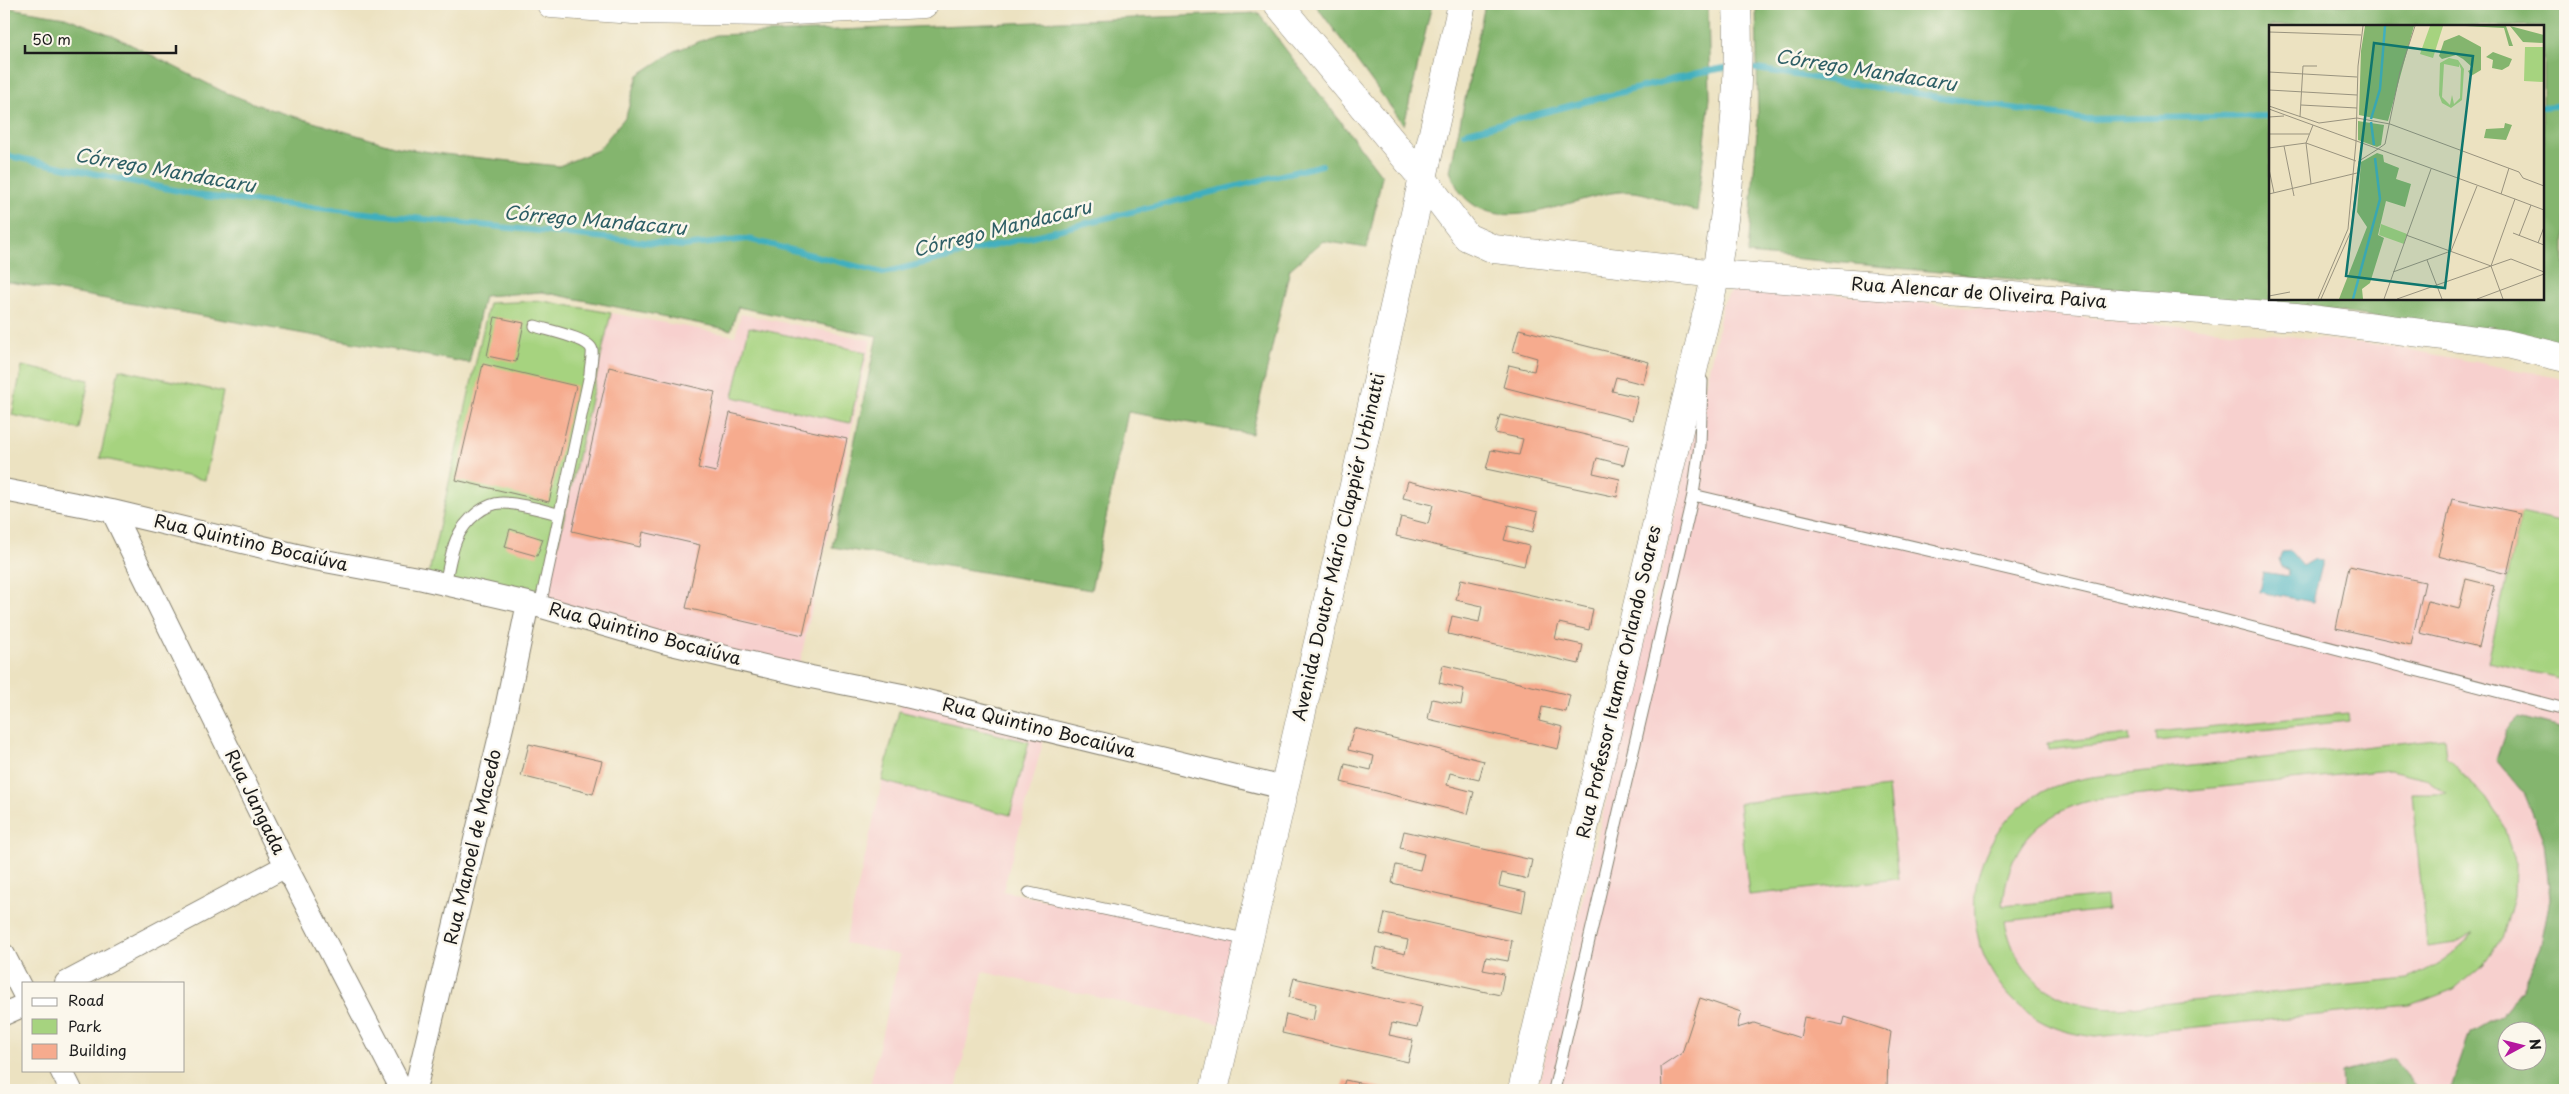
<svg xmlns="http://www.w3.org/2000/svg" width="2569" height="1094" font-family="'Playpen Sans',sans-serif">
  <rect width="100%" height="100%" fill="#fbf7ec"/>
  <filter id="ink" filterUnits="userSpaceOnUse"><feTurbulence type="fractalNoise" baseFrequency=".02" numOctaves="2"/><feDisplacementMap in="SourceGraphic" scale="10" xChannelSelector="R" yChannelSelector="G"/><feConvolveMatrix kernelMatrix="1 2 1 2 8 2 1 2 1" color-interpolation-filters="sRGB"/></filter>
  <filter id="wash" filterUnits="userSpaceOnUse"><feTurbulence type="fractalNoise" baseFrequency=".0096" numOctaves="4" result="noise"/><feDisplacementMap in="SourceGraphic" scale="20" xChannelSelector="R" yChannelSelector="G"/><feGaussianBlur stdDeviation="1.12" result="paint"/><feColorMatrix in="noise" values="0 0 0 0 0 0 0 0 0 0 0 0 0 0 0 0 0 1.4 0 .05"/><feComposite in="paint" operator="in"/></filter>
  <g filter="url(#wash)">
    <rect width="100%" height="100%" fill="#ece2c1"/>
    <path fill="#f7d0ce" fill-rule="evenodd" d="M1747,286L2384,345L2565,379V1090H1537L1717,335L1722,305L1730,292ZM2506,1032H2536V1062H2506Z
      M611,313L735,336L741,314L871,340L798,671L542,613Z
      M902,696L1046,731L1003,891L1248,943L1229,1026L983,972L956,1090H869L900,955L845,943Z"/>
    <path fill="#a6d37f" stroke="#61784e" fill-rule="evenodd" d="M543,301L611,313L542,613L426,586L489,303Z
      M749,327L866,352L850,423L733,397Z
      M22,366L89,380L79,429L12,415Z
      M119,369L223,392L205,480L100,458Z
      M2521,513L2565,523V679L2488,662Z
      M899,711L1029,742L1010,815L882,781Z
      M2348,713L2349,721L2157,741L2156,732Z
      M2129,734L2130,741L2048,750L2047,743Z
      M2444,738L2446,757L2486,798L2505,827L2515,862L2514,897L2503,936L2484,964L2454,989L2410,1006L2095,1037C2075,1034 2055,1030 2037,1019C1955,967 1953,850 2035,796C2052,785 2072,781 2092,777ZM2390,770L2425,778L2447,794H2412L2427,947L2455,943L2474,932C2453,956 2436,966 2408,979L2121,1008C2061,1008 2017,983 2005,921L2107,910L2106,896L2003,906C2007,848 2036,814 2093,800Z
      M1888,787L1898,879L1749,895L1739,803Z"/>
    <path fill="#84b56e" stroke="#506845" fill-rule="evenodd" d="M1315,4H1432L1404,125Z
      M1485,4H1708L1710,98L1697,211C1669,206 1649,189 1620,192C1570,196 1499,241 1460,192C1456,186 1453,178 1450,171Z
      M1756,4H2565V345L2299,306L1748,254L1758,116ZM2270,26H2543V299H2270Z
      M4,7L65,17L114,36L222,91L266,108L397,147L443,154L559,166L598,150L626,116L638,75L675,51L716,35L1258,13L1382,176L1367,248L1323,241L1290,269L1252,434L1128,412L1091,590L832,547L877,336L738,307L731,330L542,292L484,296L469,363L4,281Z
      M2519,717L2565,729V1090H2450L2470,1033L2501,1015L2522,989L2540,949L2550,899L2544,842L2525,795L2496,760L2506,730ZM2506,1032H2536V1062H2506Z
      M2393,1059L2420,1090H2342L2341,1073Z"/>
    <path fill="#41afbe" stroke="#2e666d" d="M2290,551L2303,566L2315,559L2322,560V565L2313,602L2259,592L2263,572L2288,576L2289,570L2282,567L2279,559L2282,552Z"/>
    <g fill="none" stroke-linecap="round" stroke-linejoin="round">
      <path stroke="#41afbe" stroke-width="6" d="M1743,67L2083,119L2270,116
        M2543,107L2565,105
        M1464,133L1697,73L1730,67
        M4,155L203,196L683,246L748,239L883,273L1322,165"/>
    </g>
    <g id="blocks">
      <path fill="#f6ab8e" d="M495,317L524,323L516,362L487,356Z
        M1519,329L1649,362L1643,384L1616,377L1612,391L1638,397L1632,420L1503,387L1509,365L1534,371L1537,358L1513,351Z
        M483,364L576,386L549,502L456,480Z
        M609,367L715,392L698,468L716,472L730,413L847,439L803,635L686,608L700,545L643,532L640,547L572,531Z
        M1500,415L1629,445L1624,465L1597,458L1593,473L1620,479L1617,497L1486,469L1491,450L1519,455L1523,439L1495,433Z
        M1408,481L1538,512L1533,532L1508,526L1504,540L1529,546L1524,566L1396,536L1401,517L1428,524L1433,505L1403,498Z
        M2452,499L2521,513L2507,574L2438,556Z
        M510,529L543,539L537,556L505,547Z
        M2349,566L2425,582L2411,645L2336,628Z
        M1461,579L1593,609L1589,630L1559,623L1555,639L1583,645L1579,664L1448,634L1452,616L1479,622L1482,606L1456,600Z
        M2466,579L2494,586L2479,647L2420,633L2428,601L2459,609Z
        M1443,665L1570,695L1566,712L1542,707L1539,721L1563,727L1558,749L1428,719L1432,699L1461,705L1464,689L1439,683Z
        M1354,728L1484,761L1479,780L1450,773L1447,785L1474,792L1468,814L1341,782L1345,764L1371,770L1374,756L1348,750Z
        M529,744L602,761L593,794L521,776Z
        M1404,831L1532,860L1528,879L1502,873L1499,886L1526,892L1522,913L1392,883L1396,865L1420,870L1424,854L1400,848Z
        M1385,913L1512,941L1508,961L1486,957L1483,970L1504,974L1500,995L1372,967L1376,947L1405,954L1408,940L1380,934Z
        M1294,978L1422,1007L1417,1028L1392,1023L1389,1035L1413,1040L1408,1062L1282,1033L1286,1014L1313,1021L1316,1004L1289,997Z
        M1700,998L1741,1012L1737,1028L1754,1023L1800,1038L1804,1017L1843,1025L1845,1017L1891,1032L1888,1054L1887,1090H1662L1661,1067L1682,1053Z
        M1345,1080L1387,1089V1090H1342Z"/>
    </g>
  </g>
  <g filter="url(#ink)">
    <use href="#blocks" fill-opacity="0" stroke="#847f6e" stroke-width="1"/>
    <g fill="none" stroke-linecap="round" stroke-linejoin="round">
      <defs>
        <path id="service" d="M535,326C546,330 589,338 592,350C593,356 590,367 590,374L540,606
          M1693,495L2200,614L2565,709
          M445,584C452,554 452,533 477,513C485,507 492,503 502,503C520,503 541,510 558,514
          M1029,893L1249,940
          M1554,1090L1693,495L1700,445L1702,381"/>
        <path id="minor" d="M4,490L112,511L309,558L423,579L528,603L663,642L811,677L902,695L1284,788
          M112,511L286,866L402,1090
          M4,955L24,994
          M66,983L286,866
          M4,1014L24,1005
          M61,1070L71,1090
          M415,1090L503,723L528,603"/>
        <path id="tertiary" d="M551,4L633,10L774,12L924,4
          M1278,4L1423,179"/>
        <path id="secondary" d="M1423,179L1467,237L1494,249L1716,274L2296,317L2507,344L2565,358
          M1214,1090L1339,552L1462,4
          M1522,1090L1716,274C1730,184 1741,95 1737,4"/>
      </defs>
      <use href="#service" stroke="#847f6e" stroke-width="13"/>
      <use href="#minor" stroke="#847f6e" stroke-width="24"/>
      <use href="#tertiary" stroke="#847f6e" stroke-width="29"/>
      <use href="#secondary" stroke="#847f6e" stroke-width="29"/>
      <use href="#service" stroke="#fff" stroke-width="11"/>
      <use href="#minor" stroke="#fff" stroke-width="22"/>
      <use href="#tertiary" stroke="#fff" stroke-width="28"/>
      <use href="#secondary" stroke="#fff" stroke-width="28"/>
    </g>
  </g>
  <g text-anchor="middle" stroke-width="5" stroke-linejoin="round" paint-order="stroke">
    <g font-size="18" fill="#1c1c1c" stroke="#fbf7ec">
      <text transform="translate(1979 293) rotate(4)" y="6">Rua Alencar de Oliveira Paiva</text>
      <text transform="translate(251 543) rotate(13)" y="6">Rua Quintino Bocaiúva</text>
      <text transform="translate(1339 547) rotate(-77)" y="6">Avenida Doutor Mário Clappiér Urbinatti</text>
      <text transform="translate(645 634) rotate(15)" y="6">Rua Quintino Bocaiúva</text>
      <text transform="translate(1619 682) rotate(-77)" y="6">Rua Professor Itamar Orlando Soares</text>
      <text transform="translate(1039 728) rotate(14)" y="6">Rua Quintino Bocaiúva</text>
      <text transform="translate(255 802) rotate(64)" y="6">Rua Jangada</text>
      <text transform="translate(473 847) rotate(-77)" y="6">Rua Manoel de Macedo</text>
    </g>
    <g font-size="19" font-style="italic" fill="#2d5e65" stroke="#fbf7ec">
      <text transform="translate(1866 70) rotate(9)" y="7">Córrego Mandacaru</text>
      <text transform="translate(165 170) rotate(10)" y="7">Córrego Mandacaru</text>
      <text transform="translate(595 220) rotate(5)" y="7">Córrego Mandacaru</text>
      <text transform="translate(1002 228) rotate(-14)" y="7">Córrego Mandacaru</text>
    </g>
  </g>
  <g transform="translate(2269 25)">
    <rect width="275" height="275" fill="#ece2c1"/>
    <path d="M161,1H174L164,33L151,29ZM256,22H275V57L255,56ZM180,33L189,35L195,44L193,75L182,83L173,78L170,70L171,38ZM175,39L190,42V39L192,44L191,73L185,79L183,70L181,80L173,72ZM112,199L138,209L135,219L110,210Z" fill="#a6d37f" fill-rule="evenodd"/>
    <path d="M96,1H145L119,96L90,90L92,26ZM196,1H237L244,21H240L235,3ZM241,1L275,10V18L254,17ZM190,10L212,22V45L202,51L199,46L204,43L194,34L187,30L173,34L170,31L175,16ZM224,27L243,34L240,41L233,45L223,43L224,35L217,32ZM89,96L115,100L112,120L108,122L89,115ZM236,98L243,100L237,115L215,113L217,104L235,103ZM108,128L114,130L115,137L130,143L127,154L142,159L136,182L117,176L109,210L115,213L101,258L93,264L94,274H70L98,202L88,187L92,137Z" fill="#84b56e"/>
    <path fill="none" stroke="#41afbe" stroke-width="2.5" d="M102,94L111,64L116,1M102,97L105,120M84,274L111,174L106,133"/>
    <path fill="none" stroke="#99937f" stroke-width="1" d="M0,7L92,10M0,47L88,52M0,65L88,70M32,80L88,83M0,81L50,98L88,93L121,99L250,147L254,153L275,161M0,84L246,174L222,241L234,274M0,92L15,91M31,92L34,41H48M0,109H40M87,117L89,41L94,1M15,121L25,171M0,123L37,118L87,136M109,124L116,119L131,47L146,1M0,144L5,168M42,159L37,118L44,100M0,169L88,148M232,169L240,143M246,174L275,185M244,208L275,220M137,210L222,241M250,211L262,180M269,218L275,202M158,235L173,274M124,247L182,226L208,161M0,271L21,267M49,274L79,204L87,117M52,274L82,206L90,136L109,124M115,274L162,144M128,274L242,234L275,247M208,274L275,249"/>
    <path fill="#0f766e" fill-opacity="0.15" stroke="#0f766e" stroke-width="2.5" d="M105,18L204,31L176,263L77,251Z"/>
    <rect width="275" height="275" fill="none" stroke="#1c1c1c" stroke-width="2.5"/>
  </g>
  <rect width="2569" height="1094" fill="none" stroke="#fbf7ec" stroke-width="20"/>
  <rect x="22" y="982" width="162" height="90" fill="#fbf7ec" stroke="#a29f99"/>
  <rect x="32" y="998" width="25" height="8" fill="#ffffff" stroke="#a29f99"/>
  <text x="68" y="1006" font-size="15" fill="#1c1c1c">Road</text>
  <rect x="32" y="1019" width="25" height="15" fill="#a6d37f" stroke="#a29f99"/>
  <text x="68" y="1032" font-size="15" fill="#1c1c1c">Park</text>
  <rect x="32" y="1044" width="25" height="15" fill="#f6ab8e" stroke="#a29f99"/>
  <text x="68" y="1056" font-size="15" fill="#1c1c1c">Building</text>
  <g transform="translate(2522 1046) rotate(83)"><circle r="24" fill="#fbf7ec" stroke="#a29f99"/>
  <path d="M0-4L9 19L0 12L-9 19Z" fill="#b5179e"/>
  <text y="-8" font-size="14" font-weight="bold" text-anchor="middle" fill="#1c1c1c">N</text>
  </g>
  <path d="M25 45v8h151v-8" fill="none" stroke="#1c1c1c" stroke-width="2.5"/>
  <text x="32" y="45" font-size="15" fill="#1c1c1c" stroke="#fbf7ec" stroke-width="4" paint-order="stroke">50 m</text>
</svg>
